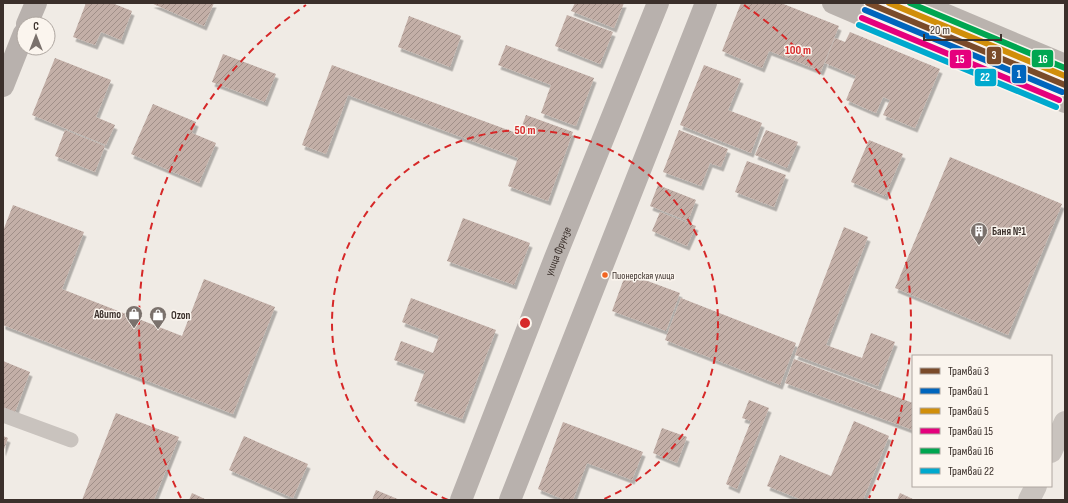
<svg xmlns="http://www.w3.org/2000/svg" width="1068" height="503" font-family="'Sofia Sans Condensed',sans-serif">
  <defs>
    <pattern id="building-hatch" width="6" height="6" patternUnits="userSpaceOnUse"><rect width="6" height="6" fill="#c3afa7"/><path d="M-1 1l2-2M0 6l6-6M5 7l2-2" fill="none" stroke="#a08f88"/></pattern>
    <filter id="shadow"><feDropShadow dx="2.5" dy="4.5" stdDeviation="0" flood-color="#0004"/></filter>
  </defs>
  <rect width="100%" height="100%" fill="#f0ebe5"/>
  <path fill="url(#building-hatch)" filter="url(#shadow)" d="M86,3H112L132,11L121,40L101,32L95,45L73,37Z
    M151,3H214L204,26Z
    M575,3H624L614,28L571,11Z
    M741,3H781L839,26L821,71L769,51L762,68L722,51Z
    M567,15L613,32L600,64L555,46Z
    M409,16L461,36L450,67L398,47Z
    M850,32L940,69L915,128L883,115L890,100L883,97L876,113L846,100L856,76L825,63L835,38L845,42Z
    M506,45L594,78L576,126L541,113L551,85L498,65Z
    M223,54L276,74L265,102L212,82Z
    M55,58L111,80L96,117L115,125L106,145L32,115Z
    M332,65L519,134L526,115L573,132L548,201L508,186L518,158L348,95L326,154L302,145Z
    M704,65L741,79L728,110L762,123L751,153L680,125Z
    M153,104L196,122L192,133L216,143L199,183L131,154Z
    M65,130L105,146L95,172L55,156Z
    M679,130L728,149L721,167L710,163L701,186L663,172Z
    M766,130L798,142L787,168L755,155Z
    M869,140L903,154L885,196L851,182Z
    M950,157L1062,204L1008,335L895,288Z
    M747,161L786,175L774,207L735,192Z
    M658,185L696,200L688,221L650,206Z
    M13,205L84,232L62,289L182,336L204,279L275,307L233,414L3,325V231Z
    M660,212L696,226L687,246L652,231Z
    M463,218L530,243L514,285L447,261Z
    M844,227L868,237L826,345L862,358L871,333L895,342L878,386L795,355Z
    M626,273L680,293L666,331L612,311Z
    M411,298L496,330L462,419L414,401L425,371L394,360L401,341L433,353L439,336L402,322Z
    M681,298L796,343L780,385L665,340Z
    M794,359L913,403V430L785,383Z
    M3,361L30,372L14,415L3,411Z
    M749,400L769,408L737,489L726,484L751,421L742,418Z
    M116,413L179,437L154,500H82Z
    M854,421L889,436L863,500H802L767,486L780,455L831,476Z
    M563,422L643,452L632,480L587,463L573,500H565L538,489Z
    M662,428L687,437L677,463L653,453Z
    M3,436L8,438L3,452Z
    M244,436L308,464L293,498L229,470Z
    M376,490L400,500H372Z
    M192,493L207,500H189Z
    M900,493L915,500H897Z"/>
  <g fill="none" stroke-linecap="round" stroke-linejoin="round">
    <path stroke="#c9c3be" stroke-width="15" d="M3,415L71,440"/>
    <path stroke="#c9c3be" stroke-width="22" d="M1051,452L1065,422
      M1029,500L1036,486"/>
    <path stroke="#bab3ae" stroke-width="22" d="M833,3L1065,102
      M918,3L1065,65"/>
    <g stroke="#b8b1ad" stroke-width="22">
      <path d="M27,24L36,3"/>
      <path d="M3,86L24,33"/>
      <path id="s1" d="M461,500L555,258L658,3"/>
      <path d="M510,500L706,3"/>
    </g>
    <defs>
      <path id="tram-1" d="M868,3L1065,85"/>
      <path id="tram-2" d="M865,10L1062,92"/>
      <path id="tram-3" d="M889,3L1065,76"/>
      <path id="tram-4" d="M862,18L1059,100"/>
      <path id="tram-5" d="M910,3L1065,68"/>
      <path id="tram-6" d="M859,25L1056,107"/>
    </defs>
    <use href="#tram-1" stroke="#fbf5ee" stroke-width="9"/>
    <use href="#tram-2" stroke="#fbf5ee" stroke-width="9"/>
    <use href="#tram-3" stroke="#fbf5ee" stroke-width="9"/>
    <use href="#tram-4" stroke="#fbf5ee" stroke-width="9"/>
    <use href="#tram-5" stroke="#fbf5ee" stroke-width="9"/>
    <use href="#tram-6" stroke="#fbf5ee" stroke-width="9"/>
    <use href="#tram-1" stroke="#7a4b2a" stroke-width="6"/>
    <use href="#tram-2" stroke="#0065bd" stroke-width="6"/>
    <use href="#tram-3" stroke="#d18e09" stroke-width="6"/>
    <use href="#tram-4" stroke="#e5007d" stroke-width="6"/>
    <use href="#tram-5" stroke="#00a651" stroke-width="6"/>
    <use href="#tram-6" stroke="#00a9ce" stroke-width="6"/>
  </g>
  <g fill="none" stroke="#d62828" stroke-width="2" stroke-dasharray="7 5">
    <path d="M448 500A193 193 0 1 1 602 500"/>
    <path d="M181 498A386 386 0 0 1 306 5M744 5A386 386 0 0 1 869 498"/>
  </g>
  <defs>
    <symbol id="building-pin" viewBox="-11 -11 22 30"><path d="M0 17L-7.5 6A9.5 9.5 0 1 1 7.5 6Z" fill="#7a716c" stroke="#fbf5ee"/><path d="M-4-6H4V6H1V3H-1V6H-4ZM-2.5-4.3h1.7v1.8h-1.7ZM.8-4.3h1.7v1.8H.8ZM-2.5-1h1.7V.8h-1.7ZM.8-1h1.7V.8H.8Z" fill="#fff"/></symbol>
    <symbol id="shop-pin" viewBox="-11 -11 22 30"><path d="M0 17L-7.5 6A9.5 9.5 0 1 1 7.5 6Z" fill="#7a716c" stroke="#fbf5ee"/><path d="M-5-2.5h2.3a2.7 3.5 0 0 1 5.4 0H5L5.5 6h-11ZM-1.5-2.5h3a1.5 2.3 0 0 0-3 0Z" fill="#fff"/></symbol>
  </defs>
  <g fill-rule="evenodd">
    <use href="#building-pin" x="969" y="221" width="20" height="27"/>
    <use href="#shop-pin" x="124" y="304" width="20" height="27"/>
    <use href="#shop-pin" x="148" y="305" width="20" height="27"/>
  </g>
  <circle fill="#f26522" stroke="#fbf5ee" stroke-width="1.5" cx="605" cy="275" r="3.5"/>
  <g text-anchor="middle" stroke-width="3" stroke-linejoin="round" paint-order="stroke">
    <g font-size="10" fill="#3b302b" stroke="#fbf5ee" text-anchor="start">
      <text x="612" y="279">Пионерская улица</text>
    </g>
    <g font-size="11" font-weight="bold" fill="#3b302b" stroke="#fbf5ee" text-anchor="start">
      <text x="992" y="235">Баня №1</text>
      <text x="121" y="318" text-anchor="end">Авито</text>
      <text x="171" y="319">Ozon</text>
    </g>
    <g font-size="11" fill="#3b302b" stroke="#fbf5ee">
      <text dy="4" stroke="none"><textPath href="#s1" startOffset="267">улица Фрунзе</textPath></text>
    </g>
  </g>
  <circle cx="525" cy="323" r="6" fill="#d62828" stroke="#fbf5ee" stroke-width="2"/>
  <g font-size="12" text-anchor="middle" font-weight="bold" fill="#d62828" stroke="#fbf5ee" stroke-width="3" stroke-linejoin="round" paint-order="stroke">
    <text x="798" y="54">100 m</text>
    <text x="525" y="134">50 m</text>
  </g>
  <g stroke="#fbf5ee" stroke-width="1.5">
    <rect x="986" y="46" width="16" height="19" rx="4" fill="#7a4b2a"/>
    <rect x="1031" y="49" width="23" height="19" rx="4" fill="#00a651"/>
    <rect x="949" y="49" width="23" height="20" rx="4" fill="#e5007d"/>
    <rect x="1011" y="64" width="16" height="20" rx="4" fill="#0065bd"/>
    <rect x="974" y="68" width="23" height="19" rx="4" fill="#00a9ce"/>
  </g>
  <g font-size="11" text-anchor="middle" font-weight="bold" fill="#fff">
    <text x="994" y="59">3</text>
    <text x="1043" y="63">16</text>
    <text x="960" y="63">15</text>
    <text x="1019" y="78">1</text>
    <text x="985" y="81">22</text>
  </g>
  <rect width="1068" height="503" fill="none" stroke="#3b302b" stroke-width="8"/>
  <rect x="912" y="355" width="140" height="132" fill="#fbf5ee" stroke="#aea6a0"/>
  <rect x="920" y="368" width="20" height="6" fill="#7a4b2a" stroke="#aea6a0"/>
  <text x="948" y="375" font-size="12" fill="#3b302b">Трамвай 3</text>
  <rect x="920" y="388" width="20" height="6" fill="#0065bd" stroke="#aea6a0"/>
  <text x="948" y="395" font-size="12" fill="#3b302b">Трамвай 1</text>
  <rect x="920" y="408" width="20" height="6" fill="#d18e09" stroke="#aea6a0"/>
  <text x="948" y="415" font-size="12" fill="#3b302b">Трамвай 5</text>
  <rect x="920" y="428" width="20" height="6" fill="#e5007d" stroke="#aea6a0"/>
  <text x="948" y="435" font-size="12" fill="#3b302b">Трамвай 15</text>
  <rect x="920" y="448" width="20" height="6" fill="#00a651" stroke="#aea6a0"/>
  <text x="948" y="455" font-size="12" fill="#3b302b">Трамвай 16</text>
  <rect x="920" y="468" width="20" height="6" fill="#00a9ce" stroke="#aea6a0"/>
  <text x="948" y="475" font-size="12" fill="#3b302b">Трамвай 22</text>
  <g transform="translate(36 36)"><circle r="19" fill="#fbf5ee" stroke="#aea6a0"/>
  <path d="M0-3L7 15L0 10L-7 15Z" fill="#7a716c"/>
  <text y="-6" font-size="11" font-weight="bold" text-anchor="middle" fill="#3b302b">С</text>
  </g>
  <path d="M924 34v6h77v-6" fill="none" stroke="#3b302b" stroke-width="2"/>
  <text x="930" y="34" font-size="12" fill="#3b302b" stroke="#fbf5ee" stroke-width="3" paint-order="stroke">20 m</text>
</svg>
